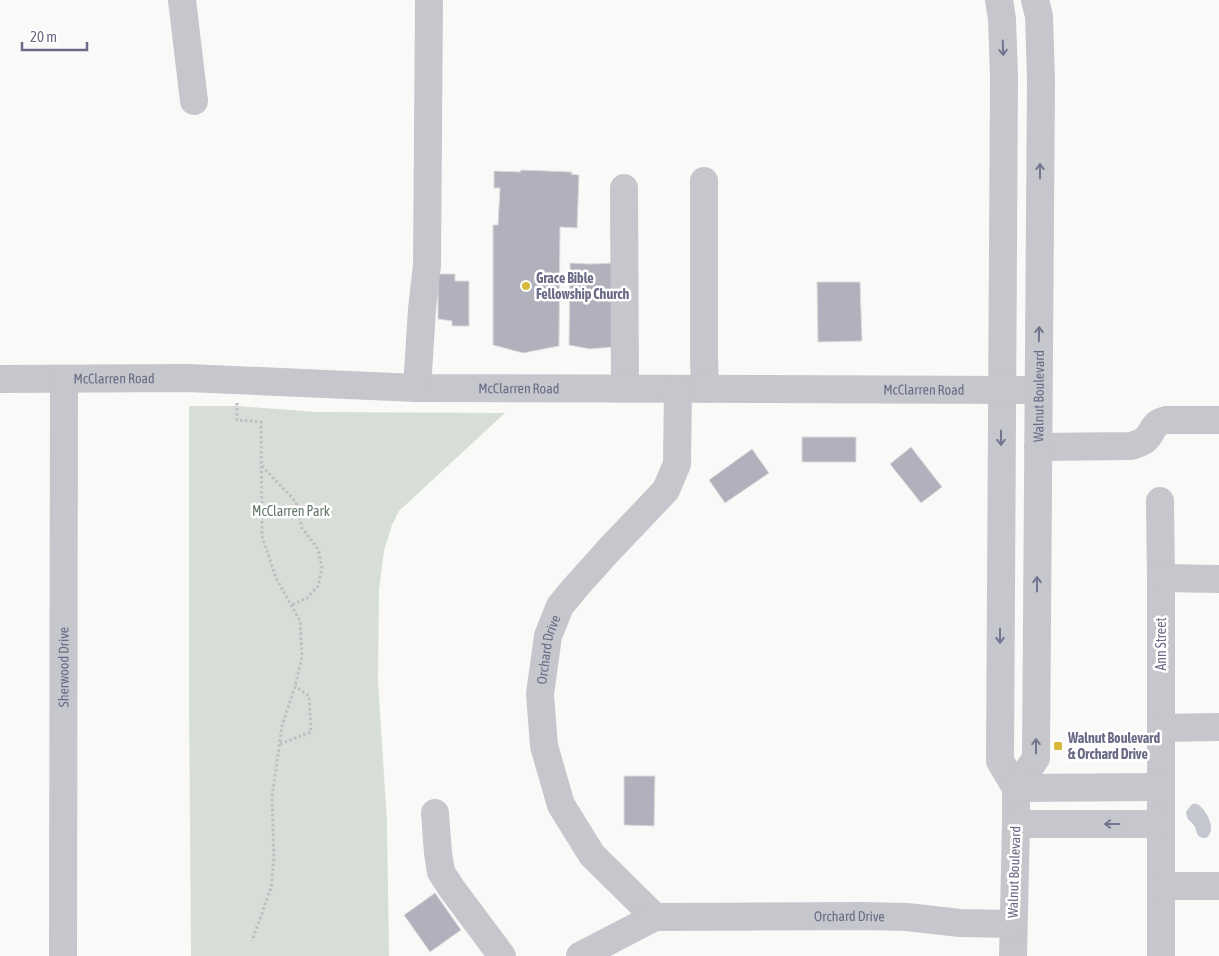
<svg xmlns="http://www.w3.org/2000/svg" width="1219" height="956" font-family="'Asap Condensed',sans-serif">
  <rect width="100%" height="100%" fill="#f9faf8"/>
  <path fill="#d7ded8" d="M189,406H237L317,412L505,413L399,511L392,525L384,551L379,590L378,681L387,821L389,956H191L189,702Z"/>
  <path fill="#c4c6d0" d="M1192,804C1196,804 1197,803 1200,806C1208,813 1217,831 1206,838C1202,838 1200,838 1198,835C1196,833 1196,829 1195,827C1191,820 1187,822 1186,812Z"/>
  <path fill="#b1b1bd" stroke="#dbdcda" d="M521,170L572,172L571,174L579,175L577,228L560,227L559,346L523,353L493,345V225H498L500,188H494V171L520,172Z
    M570,263L590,264L613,263L612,347L590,349L569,345Z
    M438,274H455V281H469V326H452V321L438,319Z
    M817,282H860L862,341L818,342Z
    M802,437H856V462H802Z
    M911,447L942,487L921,503L890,464Z
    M752,449L769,473L725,503L709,480Z
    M624,776H655L654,826L624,825Z
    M435,893L461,930L430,952L404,915Z"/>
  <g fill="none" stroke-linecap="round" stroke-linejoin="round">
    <path stroke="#bebec3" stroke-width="3" stroke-dasharray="2.5 2.5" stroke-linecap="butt" d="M237,403V420L261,422L262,536L276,578L300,621L302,657L295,686L282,726L272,797L274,857L271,888L252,941
      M262,466L296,502L302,528L318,549L322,568L318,586L307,598L291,605
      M280,744L311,732L309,696L295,686"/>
    <g stroke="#c6c6cd" stroke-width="28">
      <path d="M182,0L194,101"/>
      <path d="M999,0L1002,19L1004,76L1000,761L1016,788V824L1013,956"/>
      <path d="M704,181V357L705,389"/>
      <path d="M624,188L625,388"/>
      <path id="s1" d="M0,379L188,378L417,388L1038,390"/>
      <path d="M417,388L422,309L427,265L429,0"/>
      <path d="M1038,447L1131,446C1137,444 1142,443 1146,439C1155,430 1151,424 1166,420H1219"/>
      <path d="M1160,501L1161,578V956"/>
      <path d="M1161,578L1219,579"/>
      <path d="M1161,728L1219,727"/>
      <path id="s2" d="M1016,788L1036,758L1041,80L1039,16L1035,0"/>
      <path d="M1016,788L1160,787"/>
      <path d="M435,813L438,853L441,872L452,889L502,956"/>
      <path d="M1016,824H1161"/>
      <path d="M1161,886H1219"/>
      <path id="s3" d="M655,917L592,855L561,805L544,746L540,694L548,636L560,606L574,589L608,551L666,490L677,464L678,389"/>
      <path id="s4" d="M63,956L64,379"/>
      <path id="s5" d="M580,956L655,917L863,916L907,917L960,923L1013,924"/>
    </g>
  </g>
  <defs><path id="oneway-shaft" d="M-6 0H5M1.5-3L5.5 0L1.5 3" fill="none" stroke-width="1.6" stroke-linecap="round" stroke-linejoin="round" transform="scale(1.25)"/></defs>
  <g stroke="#74748e">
    <use href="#oneway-shaft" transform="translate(1003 48) rotate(88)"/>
    <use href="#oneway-shaft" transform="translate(1040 171) rotate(-90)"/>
    <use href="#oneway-shaft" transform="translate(1039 334) rotate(-89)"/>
    <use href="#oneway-shaft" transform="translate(1001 438) rotate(90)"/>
    <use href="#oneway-shaft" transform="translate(1037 584) rotate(-90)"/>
    <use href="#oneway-shaft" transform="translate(1000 636) rotate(90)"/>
    <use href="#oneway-shaft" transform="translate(1036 746) rotate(-90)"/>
    <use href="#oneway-shaft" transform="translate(1112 824) rotate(180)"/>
  </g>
  <g fill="#d8b83a" stroke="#fff" stroke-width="2">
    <circle cx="526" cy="286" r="5"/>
    <rect x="1053" y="741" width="10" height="10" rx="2.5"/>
  </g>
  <g text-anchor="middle" stroke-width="5" stroke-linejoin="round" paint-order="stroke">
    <g font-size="14" font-weight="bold" fill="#6b6b87" stroke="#fff" text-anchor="start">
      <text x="536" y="283">Grace Bible<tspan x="536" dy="16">Fellowship Church</tspan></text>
      <text x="1068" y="743">Walnut Boulevard<tspan x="1068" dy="16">&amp; Orchard Drive</tspan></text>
    </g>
    <g font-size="14" fill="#6b6b87" stroke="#fff">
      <text dy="5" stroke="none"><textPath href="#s1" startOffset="114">McClarren Road</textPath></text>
      <text dy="5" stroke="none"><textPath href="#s1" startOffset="519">McClarren Road</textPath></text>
      <text dy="5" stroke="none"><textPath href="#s1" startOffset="924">McClarren Road</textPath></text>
      <text dy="5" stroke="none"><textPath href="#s2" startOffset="398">Walnut Boulevard</textPath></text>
      <text transform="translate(1161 644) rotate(-90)" y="5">Ann Street</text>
      <text dy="5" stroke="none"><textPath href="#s3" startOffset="306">Orchard Drive</textPath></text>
      <text dy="5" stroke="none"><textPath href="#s4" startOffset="289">Sherwood Drive</textPath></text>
      <text transform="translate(1014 872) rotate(-88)" y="5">Walnut Boulevard</text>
      <text dy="5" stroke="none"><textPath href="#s5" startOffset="279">Orchard Drive</textPath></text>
    </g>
    <g font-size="14" fill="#65796c" stroke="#fff">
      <text x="291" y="516">McClarren Park</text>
    </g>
  </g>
  <path d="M22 42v8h65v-8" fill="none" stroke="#6b6b87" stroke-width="2.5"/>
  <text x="30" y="42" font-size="15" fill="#6b6b87" stroke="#ffffff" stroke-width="4" paint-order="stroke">20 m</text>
</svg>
